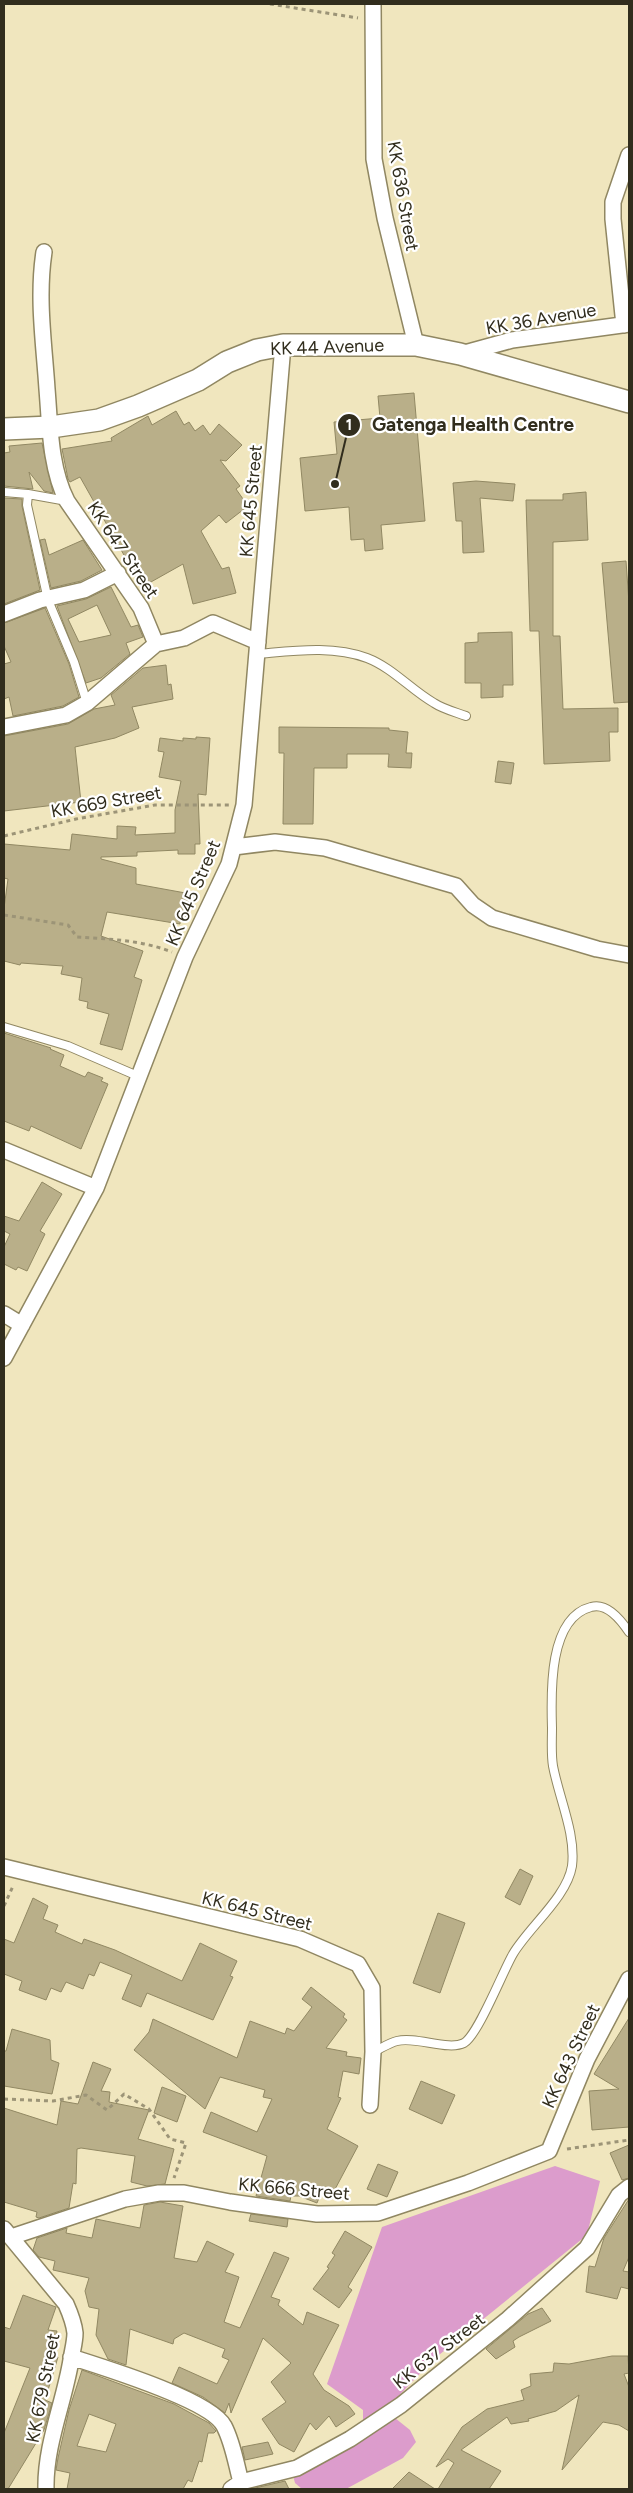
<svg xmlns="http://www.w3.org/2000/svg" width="633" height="2493" font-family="Figtree,sans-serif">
  <rect width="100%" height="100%" fill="#f0e6be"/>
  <path fill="#dc9ccc" d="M555,2166L600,2181L587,2235L434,2359L385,2410L410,2430L416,2442L403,2458L346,2489H302L295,2483L291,2468L363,2427V2410L327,2384L382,2227Z"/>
  <path fill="#b9af89" stroke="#918863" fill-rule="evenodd" d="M414,393L425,521L381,525L383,549L365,551L364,539L351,540L349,507L305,511L300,458L337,454L334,422L380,418L378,396Z
    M176,411L184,425L189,422L195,431L203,425L210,435L219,424L242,445L226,461L220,460L240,486L236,489L248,506L226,523L219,515L201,531L222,569L229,567L236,593L193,604L183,564L142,587L80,477L70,482L68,479L62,449L112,441L111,438L148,416L152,425Z
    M42,443L53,493L44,491L29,472L33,489L4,486V453L10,452L9,446Z
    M476,481L515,484L513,501L480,498L484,552L463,553L462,521H456L453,483Z
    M586,492L588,540L553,542V636H560L563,709L618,708V732H609L610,761L544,764L539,631H530L526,500H563V494Z
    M4,498L22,499V506L40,590L4,604Z
    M45,539L49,555L83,540L102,570L81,581L51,588L40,540Z
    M626,561L629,603V702L614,703L602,563Z
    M111,587L131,627L138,625L143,637L126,643L130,654L101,678L86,683L57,606L86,599ZM97,605L111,635L79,642L68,619Z
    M45,608L69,664L79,697L63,706L13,716L9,697L4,699V664L11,662L4,646V623Z
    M512,632L513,685H503V697L481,698V683H465V643L478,642V633Z
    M166,665L168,685L171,684L173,699L132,707L139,728L115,738L75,747L81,802L4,811V736L68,724L94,709L115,705L111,695L143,668Z
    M279,727L389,728V730L408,732L406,753H412L411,768L388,767L389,754H347V768H314L313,824H283L284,753H279Z
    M196,737L210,738L206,795L198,794L200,844H195V854H178V850L137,852V856L101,857V859L136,868V884L191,894L186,922L180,920V924L107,912L101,936L143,951L134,977L142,980L122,1050L100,1044L109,1014L87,1008L88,1002L79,1000L82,978L61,974L63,966L21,963L20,965L4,961V908L8,879L4,878V844L70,850L72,834L117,839V826L136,827L135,835L175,833V810L181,781L159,777L164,752L158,751L160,738L183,741V738L196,739Z
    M498,761L514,763L511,784L495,782Z
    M4,1033L51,1048L50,1049L64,1055L60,1066L85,1077L88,1072L103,1078L101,1081L108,1084L81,1149L31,1126L29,1131L4,1121Z
    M42,1182L62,1194L40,1231L45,1234L27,1271L18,1267L16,1270L4,1264V1247L10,1234L4,1231V1216L19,1221Z
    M520,1869L533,1876L520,1905L505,1897Z
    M33,1898L48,1906L43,1919L58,1925L55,1932L82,1944L84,1939L115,1950L182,1981L200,1943L237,1961L230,1976L233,1977L213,2020L147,1993L141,2007L122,1999L132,1975L100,1962L94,1976L89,1974L83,1989L66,1982L61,1992L51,1988L46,2000L19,1990L22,1981L4,1974V1939L14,1943Z
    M438,1913L465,1923L440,1993L413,1983Z
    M311,1987L345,2014L343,2017L347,2020L326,2048L347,2052L346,2056L361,2058L359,2074L343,2071L338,2097L341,2098L327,2129L358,2146L333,2193L323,2188L317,2203L299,2196H291L290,2201L256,2196L267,2156L203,2132L211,2112L257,2132L272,2099L263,2097L265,2090L220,2077L205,2109L134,2050L149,2032L153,2019L237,2058L250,2021L285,2034L287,2028L294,2031L312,2007L302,1999Z
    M629,2018V2127L592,2130L589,2091L619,2089L594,2074Z
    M12,2029L50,2040L51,2060L59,2063L52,2094L4,2086V2051H6Z
    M93,2062L111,2069L101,2091L110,2092L109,2102L149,2110L138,2139L174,2149L165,2184L147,2186L131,2182L135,2156L81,2148L77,2149L76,2184L73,2183L69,2208L39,2218L36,2217L37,2212L4,2202V2108L57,2125L61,2101L78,2104Z
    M421,2081L455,2095L442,2124L409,2109Z
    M162,2087L186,2096L177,2122L154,2113Z
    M629,2145V2178L622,2180L610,2153Z
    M378,2164L398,2172L387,2197L367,2189Z
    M629,2199V2257L623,2271L629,2272V2289L621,2287L617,2299L586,2292L589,2266L595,2267L604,2238Z
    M160,2202L183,2206L174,2258L197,2262L207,2241L234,2254L225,2272L239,2277L224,2322L240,2328L274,2252L289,2258L271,2297L280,2300L278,2305L303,2325L307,2312L339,2325L313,2374L324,2390L349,2406L355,2414L336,2427L329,2416L316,2430L310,2423L294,2452L279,2444L262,2419L286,2402L271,2382L291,2363L263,2338L231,2413L229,2403L225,2413L203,2397L172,2383L179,2367L217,2384L229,2360L222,2357L225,2349L184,2333L174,2339L173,2344L130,2329L126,2365L108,2359L96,2335L99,2309L89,2307L85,2291L89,2278L53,2270L55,2261L39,2257L33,2250L37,2238L67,2228L66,2233L92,2238L96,2219L140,2228L144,2205Z
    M251,2214L288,2219L287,2227L249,2221Z
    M345,2231L372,2247L348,2287L352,2290L339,2308L313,2289L329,2268L327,2267L335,2255L332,2253Z
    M23,2295L56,2307L48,2330L57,2331L52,2355L58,2357L45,2400L52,2403L44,2430L8,2489H4V2433L30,2368L4,2361V2327L10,2329Z
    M542,2308L551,2321L519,2337L513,2341L515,2347L496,2359L486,2349L528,2314Z
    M612,2356H628L629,2373L624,2374L629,2387V2431L619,2425L603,2422L562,2470L579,2395L556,2411L528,2419L529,2421L511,2424L507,2417L461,2450L501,2471L489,2489H438L454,2463L448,2459L436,2467L462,2427L487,2409L524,2400L521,2390L531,2386L530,2374L553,2372L554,2363L569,2364Z
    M82,2370L174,2404L209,2423L216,2431L214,2433H208L202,2462L199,2461L192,2482L188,2480L183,2489H67L70,2473L56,2470L58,2458L69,2410ZM89,2414L116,2424L106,2452L77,2446Z
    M268,2442L273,2454L245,2460L242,2447Z
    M409,2472L435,2489H392Z
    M285,2481L289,2489H251Z"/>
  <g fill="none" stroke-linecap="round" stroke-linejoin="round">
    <defs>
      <path id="service" d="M4,492L28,494
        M67,501L28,494L27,505L48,600L74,662L87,703
        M257,654C293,651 332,645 367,658C393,668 411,690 434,703C443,709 455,712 466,716
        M4,1027L68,1046L140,1077
        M373,2052C380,2049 389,2043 397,2041C416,2036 448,2051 464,2043C478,2035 503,1971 513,1954C529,1927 567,1897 572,1866C576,1834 559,1798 553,1766C551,1754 552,1741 552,1728C551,1694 548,1618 591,1607C607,1602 621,1620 629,1632"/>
      <path id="minor" d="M373,4L374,159L385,218L416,345
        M44,252C37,298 44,343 47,389C50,425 50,468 67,501L141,608L156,644L184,638L213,623L258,642
        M624,325L613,219V202L629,155
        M461,354L512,340L629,324
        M4,614L40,600L84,590L118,573
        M4,727L66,715L87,703L156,644
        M234,847L275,842L325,848L456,886L473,905L492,918L597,949L629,955
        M4,1150L96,1188
        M4,1314L22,1325
        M4,1358L96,1188L185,957L229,864L244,805L283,345
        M4,1867L300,1939L358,1964L372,1988L373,2052L370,2105
        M4,2229L66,2304C70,2313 74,2323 75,2333C75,2342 72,2352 71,2360C64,2403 45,2445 46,2489
        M11,2237L125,2199L159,2193H184L230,2202L317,2214L378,2213L468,2183L549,2151L587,2059L629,1979
        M71,2357C102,2367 211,2400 224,2426C233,2443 236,2464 241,2482
        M231,2489L241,2482L297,2468L350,2439L401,2405L508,2319L587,2248L619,2195L629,2187"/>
      <path id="secondary" d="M4,429L51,427L99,420L138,406L198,380L227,362L257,350L283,345H416L460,354L629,402"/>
    </defs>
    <use href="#service" stroke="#908762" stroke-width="10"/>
    <use href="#minor" stroke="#908762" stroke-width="18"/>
    <use href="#secondary" stroke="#908762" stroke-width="24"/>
    <path stroke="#9c9477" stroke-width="3" stroke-dasharray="4 4" stroke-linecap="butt" d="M270,4L358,18
      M4,836L76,819L155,805H230
      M4,915L68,925L77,937C109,939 141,940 172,952
      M4,1906L13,1886
      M4,2099L53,2101L86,2095L107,2110L124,2094L149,2109L170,2139L186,2143L174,2178
      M567,2149L629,2140"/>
    <use href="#service" stroke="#fff" stroke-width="8"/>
    <use href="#minor" stroke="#fff" stroke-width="15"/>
    <use href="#secondary" stroke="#fff" stroke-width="21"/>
  </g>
  <g text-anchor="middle" stroke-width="4.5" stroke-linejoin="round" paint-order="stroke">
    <g font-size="18" fill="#312d1d" stroke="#fff">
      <text transform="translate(403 196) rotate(80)" y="6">KK 636 Street</text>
      <text transform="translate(541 319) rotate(-10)" y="6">KK 36 Avenue</text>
      <text transform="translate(327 347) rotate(-2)" y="6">KK 44 Avenue</text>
      <text transform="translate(251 501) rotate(-85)" y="6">KK 645 Street</text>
      <text transform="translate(123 550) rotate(56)" y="6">KK 647 Street</text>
      <text transform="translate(106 802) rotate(-10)" y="6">KK 669 Street</text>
      <text transform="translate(193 893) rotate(-67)" y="6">KK 645 Street</text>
      <text transform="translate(257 1911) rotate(14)" y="6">KK 645 Street</text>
      <text transform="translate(571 2056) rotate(-65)" y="6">KK 643 Street</text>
      <text transform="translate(294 2189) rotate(5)" y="6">KK 666 Street</text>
      <text transform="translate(439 2351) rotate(-38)" y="6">KK 637 Street</text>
      <text transform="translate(43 2388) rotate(-79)" y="6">KK 679 Street</text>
    </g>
  </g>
  <path fill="none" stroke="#312d1d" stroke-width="2" d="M335 484L349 425"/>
  <g fill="#312d1d" stroke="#fff" stroke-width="2">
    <circle cx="335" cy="484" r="5"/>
    <circle cx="349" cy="425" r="12"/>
  </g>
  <g font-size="15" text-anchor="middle" font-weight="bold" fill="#fff">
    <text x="349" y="430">1</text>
  </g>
  <g font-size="19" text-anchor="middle" font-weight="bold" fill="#312d1d" stroke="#fff" stroke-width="4.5" stroke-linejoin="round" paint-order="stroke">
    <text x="473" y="431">Gatenga Health Centre</text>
  </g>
  <rect width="633" height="2493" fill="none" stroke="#312d1d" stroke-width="10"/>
</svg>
